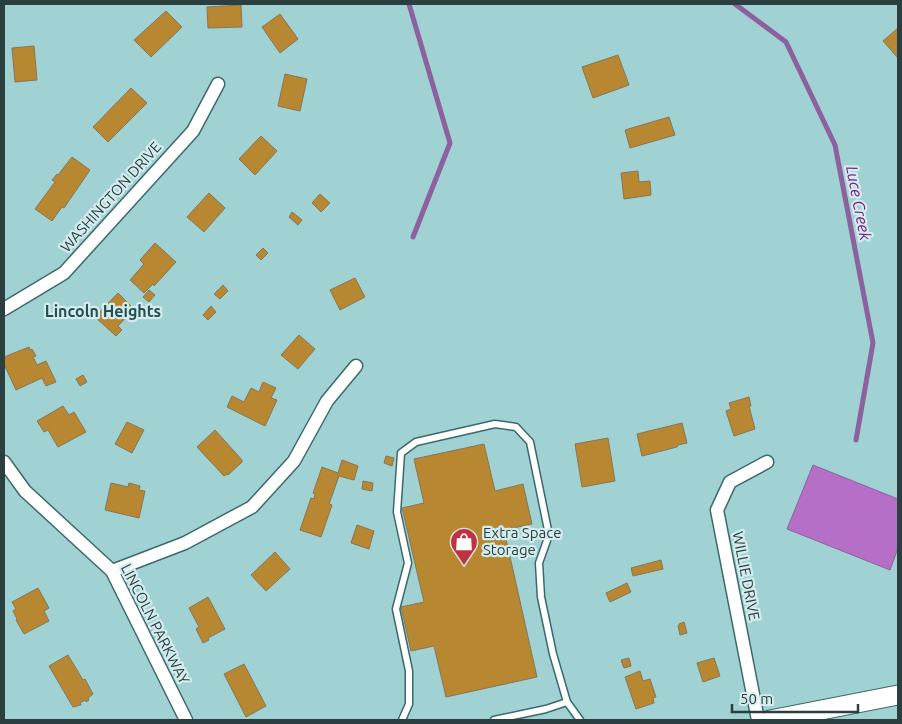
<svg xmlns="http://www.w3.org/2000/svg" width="902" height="724" font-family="Ubuntu,sans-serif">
  <rect width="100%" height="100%" fill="#a0d1d3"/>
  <path fill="#b56fc6" stroke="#8c619e" d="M813,465L898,499V548L890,570L787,529Z"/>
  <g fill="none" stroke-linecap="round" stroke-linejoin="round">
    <path stroke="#8c619e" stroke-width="5" d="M409,4L450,143L413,237
      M735,4L786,42L835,145L873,343L856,440"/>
  </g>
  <path fill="#b78831" stroke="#887555" d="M241,5L242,27L208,28L207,7Z
    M166,11L182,27L151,57L134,40Z
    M280,14L298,39L280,53L262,27Z
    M898,28V58L883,41Z
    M34,46L37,80L15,82L12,48Z
    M618,55L629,85L593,98L582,67Z
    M285,74L307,79L300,111L278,106Z
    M131,88L147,103L108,142L93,127Z
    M669,117L675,135L630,148L625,130Z
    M261,136L277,151L255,175L239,159Z
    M72,157L90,170L64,208L62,207L52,221L35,209L55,182L52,180L57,174L58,175Z
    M638,171L639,182L650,181L651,195L624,199L621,173Z
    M209,193L225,208L204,232L187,217Z
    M320,194L330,203L321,212L312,203Z
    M292,212L302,220L298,225L289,217Z
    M155,243L176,262L154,286L153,284L144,293L130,280L144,264L140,260Z
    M263,248L268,253L261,260L256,255Z
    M355,278L365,297L340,310L330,290Z
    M223,285L228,291L220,299L214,294Z
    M149,290L155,295L149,302L143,297Z
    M118,293L134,309L118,326L122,330L116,336L95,317Z
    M211,306L216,312L208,320L203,315Z
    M299,335L315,349L298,369L281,355Z
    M29,347L30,350L32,349L36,356L33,357L37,365L46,361L56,382L46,386L42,378L16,390L4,364V357Z
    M83,375L87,382L80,386L76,379Z
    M263,382L276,388L271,398L277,400L265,426L227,407L232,396L244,402L251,388L259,392Z
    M749,397L751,406H749L755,429L734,436L726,411L731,409L729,403Z
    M63,406L69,415L74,412L86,432L58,447L48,430L44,432L37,421Z
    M127,422L144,430L132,453L115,444Z
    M682,423L687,443L678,445L677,447L642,456L637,434Z
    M215,430L242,460V462L228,475L227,474L224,476L197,447Z
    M608,438L615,481L582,487L575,444Z
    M484,444L495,491L523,484L532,524L504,530L537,677L446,697L434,646L411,651L401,607L424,602L402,508L424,503L414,459Z
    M386,456L394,458L392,466L384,463Z
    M342,460L358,466L354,480L339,476L329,504L332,505L321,537L300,530L311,498L314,499L315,494L313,493L322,467L338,473Z
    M363,481L373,483L372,491L362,489Z
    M111,483L128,487L129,483L140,486L139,490L145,491L139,518L105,510Z
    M357,525L374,531L369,549L351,543Z
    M275,552L290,569L266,591L251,575Z
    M661,560L663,569L633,576L631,568Z
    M627,583L631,592L610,602L606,593Z
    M38,588L49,608L44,611L49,621L24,634L16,620L17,619L13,611L16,609L12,602Z
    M208,597L225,629L208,638L209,640L203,643L196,629L199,627L189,608Z
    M684,622L687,633L680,635L678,626H679V624Z
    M68,655L83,680L85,679L93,694L88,698L89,700L86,702L85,700L80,703L81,705L73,707L49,666Z
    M629,658L631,666L624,668L621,660Z
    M714,658L720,676L703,682L697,663Z
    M244,664L266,706L246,717L224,674Z
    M640,671L643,681L650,679L656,697L653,698L654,703L636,709L625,677Z"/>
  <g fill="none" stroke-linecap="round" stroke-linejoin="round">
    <defs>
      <path id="service" d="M402,720L409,704V671L396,609L408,563L397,512L401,453L416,442L495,424L516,427L530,442L549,535L539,563L541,597L553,654L567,702
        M494,720L546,709L567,702L580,720"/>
      <path id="minor" d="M4,309L64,273L193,131L218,84
        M4,462L25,491L112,571L186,720
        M112,571L185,543L252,507L294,461L327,401L356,366
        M758,720L717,510L730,482L767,462"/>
      <path id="secondary" d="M770,720L898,695"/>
    </defs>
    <use href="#service" stroke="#3c6a6c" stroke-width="9"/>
    <use href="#minor" stroke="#3c6a6c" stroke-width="15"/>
    <use href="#secondary" stroke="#3c6a6c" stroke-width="21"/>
    <use href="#service" stroke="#fff" stroke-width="6"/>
    <use href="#minor" stroke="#fff" stroke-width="12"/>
    <use href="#secondary" stroke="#fff" stroke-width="19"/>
  </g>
  <defs>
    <symbol id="shop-pin" viewBox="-11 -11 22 30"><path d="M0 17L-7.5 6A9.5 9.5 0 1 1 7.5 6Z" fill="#c23142" stroke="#d4eced"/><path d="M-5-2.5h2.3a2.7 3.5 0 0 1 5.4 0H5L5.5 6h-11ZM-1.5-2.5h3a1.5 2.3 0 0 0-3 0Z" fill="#fff"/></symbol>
  </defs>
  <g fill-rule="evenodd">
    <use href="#shop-pin" x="448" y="526" width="32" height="43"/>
  </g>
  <g text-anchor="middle" stroke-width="4.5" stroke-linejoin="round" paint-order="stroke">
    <g font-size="15" fill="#2b3f40" stroke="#d4eced">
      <text transform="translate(111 197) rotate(-48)" y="5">WASHINGTON DRIVE</text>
      <text transform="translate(746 576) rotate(79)" y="5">WILLIE DRIVE</text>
      <text transform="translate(155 624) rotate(63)" y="5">LINCOLN PARKWAY</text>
    </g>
    <g font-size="15" fill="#2b3f40" stroke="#d4eced" text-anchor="start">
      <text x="483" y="538">Extra Space<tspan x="483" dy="17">Storage</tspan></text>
    </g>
    <g font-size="16" font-style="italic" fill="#761e89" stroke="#d4eced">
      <text transform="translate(859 203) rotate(79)" y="6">Luce Creek</text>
    </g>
    <g font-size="16" font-weight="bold" fill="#225153" stroke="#d4eced">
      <text x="103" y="317">Lincoln Heights</text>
    </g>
  </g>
  <rect width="902" height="724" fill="none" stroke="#2b3f40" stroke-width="10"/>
  <path d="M732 704v8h126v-8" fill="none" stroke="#2b3f40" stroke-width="2.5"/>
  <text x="740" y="704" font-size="15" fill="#2b3f40" stroke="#d4eced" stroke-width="4" paint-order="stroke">50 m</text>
</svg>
